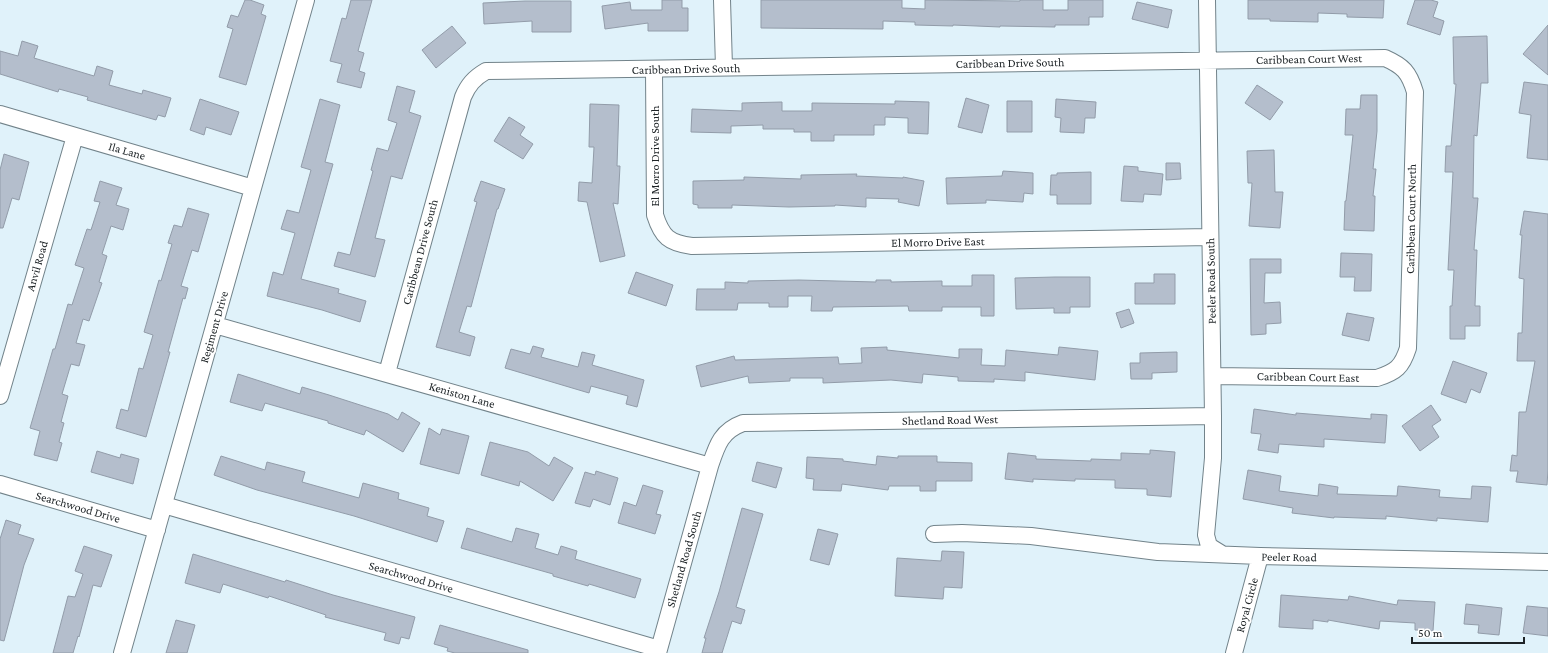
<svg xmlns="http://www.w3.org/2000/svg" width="1548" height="653" font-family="'Crimson Pro',serif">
  <rect width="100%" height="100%" fill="#e0f2fa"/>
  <path fill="#b4becc" stroke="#929ca9" d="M245,0H250L264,5L261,14L266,16L246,85L219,77L233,29L227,27L231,15L238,17Z
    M351,0H372L358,51L364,53L359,71L365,73L361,88L337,82L342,64L330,61L342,18L346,19Z
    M662,0H682V8H688V31H648V23L605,29L602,6L630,2L631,10H662Z
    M761,0H902V8L925,9V0L1020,1V0H1043V10H1068V0H1103V17H1089V25H1055V27L1000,26V27L953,25V26L915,25V22L883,21V29L761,28Z
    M1248,0H1384L1383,18L1347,17V14L1318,13V22L1270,21V19H1248Z
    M1415,0H1431L1438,2L1433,17L1444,21L1440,35L1407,24Z
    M525,1H571V32H532V21L484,24L483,3Z
    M1137,2L1172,10L1168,28L1132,19Z
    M1548,25V75L1523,54Z
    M452,26L466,43L436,68L422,50Z
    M1487,36L1488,83H1481L1477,136L1474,135L1473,198H1478L1474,250H1477L1475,306H1480V326H1465V339H1450V306H1452L1454,270H1448L1453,172H1445L1446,146H1451L1456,84H1454L1453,37Z
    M22,41L38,46L34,58L94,76L97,66L113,71L109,85L142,94L143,90L171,98L165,117L158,115L156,120L87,100L88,97L59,89L58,92L0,74V51L18,56Z
    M1524,82L1548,85V160L1527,158L1531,115L1519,113Z
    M1257,85L1283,102L1270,120L1245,103Z
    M397,86L415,91L409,112L421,116L402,179L391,176L375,238L385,240L375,277L334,266L338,252L350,255L373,171L371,170L377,148L388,151L397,123L388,120Z
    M1361,95H1377V131L1373,169H1376L1373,196H1375L1374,231L1344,230L1345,201H1346L1353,135H1345L1346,109H1360Z
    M966,98L989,105L982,133L958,127Z
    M200,99L239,112L231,135L206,127L204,135L190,130Z
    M320,99L340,105L325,162L333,164L301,279L339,289L338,293L366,301L360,322L322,310L267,296L273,272L283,275L295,233L281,229L287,210L299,213L311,170L301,167Z
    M1056,99L1096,102L1095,118H1085L1084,133L1060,132L1061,118L1055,117Z
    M895,101L929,102L928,134L908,133V118L885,117V125H874V135H834V141H811V132H794V129H763V125L731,126V133L691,132L692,109L742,111V103L782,102V111H812V103L895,104Z
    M1007,101H1032V132H1007Z
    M590,104L619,105L617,166H620L618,204L613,203L625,256L600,262L587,202L578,201L579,182L592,183L594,147H589Z
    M509,117L525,127L520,135L533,144L523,159L494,141Z
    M1274,150L1275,192H1283L1280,228L1249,226L1252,183H1248L1247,151Z
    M4,154L29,162L19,200L12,198L3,228H0V170Z
    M1166,163H1180L1181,179L1166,180Z
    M1124,166L1138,167V171L1163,174L1161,195L1144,194L1143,202L1121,201Z
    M1003,171L1033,173V194L1024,193L1023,202L986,200V203L947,204L946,178L1002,176Z
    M1091,172V204H1057V195H1050L1051,175H1057V173Z
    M857,174L856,176L903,178V177L924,181L919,206L898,202L899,199L866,198V207L835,205V206L789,207L732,205V208H698V205L693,204V181L744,180V177L801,179V175Z
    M100,181L122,188L116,205L129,209L123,230L111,226L102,254L107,256L99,282L102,283L89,321L83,319L76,343L85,345L79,366L71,364L62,394L68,396L61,422L64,423L59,442L62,443L57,461L34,455L40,431L30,428L53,349H55L68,304L72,305L84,268L75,265L87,229L91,230L100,202L94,201Z
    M481,181L505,189L498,209H497L471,307L467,306L459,332L475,337L470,356L436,347L477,202L474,201Z
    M188,208L209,214L198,252L192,250L181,286L188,288L185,299L183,298L168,352H170L146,437L116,428L121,409L128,411L139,368L143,369L153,335L144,332L159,280L161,281L172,244L168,243L174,225L182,227Z
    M1524,211L1548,214V470L1547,485L1516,482L1518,471H1510L1512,455L1517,456L1519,412H1526L1535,361H1517L1518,333H1522L1524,279L1519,278L1522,235H1520Z
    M1341,253L1372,254L1371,291H1354L1355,277H1340Z
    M1250,259H1281V273H1265L1264,303L1280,302L1281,323L1266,324V334L1251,335Z
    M636,272L673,285L666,306L628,293Z
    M1154,274H1175V304H1135V283H1154Z
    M972,275H994V316H981V307H942V311H909L908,306L833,307L832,311H811L812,296H788V307H769V303H738L737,310H696L697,289H725V282L748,283V281L799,280L876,282V280H891V282L942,281V286H972Z
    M1055,277H1090V307H1070V313H1054V308L1016,309L1015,278Z
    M1129,309L1134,323L1121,328L1116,313Z
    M1347,313L1374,318L1369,341L1342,335Z
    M533,346L544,349L541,357L578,367L582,352L595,355L592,365L644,380L637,407L626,404L628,396L591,386L589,393L505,368L511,349L530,354Z
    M887,347V350L959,358V349H982L981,365L1005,366L1006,350L1058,355L1059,347L1098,351L1095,380L1025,372V381L994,379V382L958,381V377L923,374L922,383L891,380L823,383V378H790V381L749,383L748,376L701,387L696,366L734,356L735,360L838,357L839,364L862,363L861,348Z
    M1177,352V372L1152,373V379H1131L1130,363H1140V353Z
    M1453,361L1487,373L1480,393L1471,389L1466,403L1441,394Z
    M238,374L300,394L302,387L329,395L388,414L398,420L402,412L420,423L403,452L366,430L364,435L328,423V421L265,403L262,411L230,402Z
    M1431,405L1441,420L1432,426L1439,437L1420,451L1402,426Z
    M1254,409L1296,415V413L1371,419V414L1387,415L1385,443L1324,439V447L1279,444L1278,453L1258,450L1261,434L1251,433Z
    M429,428L440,435L442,429L469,436L459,474L420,464Z
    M490,442L528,452L549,466L554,457L573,468L553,501L520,481L519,486L481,475Z
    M1150,450L1175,452L1171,497L1147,495V489L1115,488V480L1075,479V481L1033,479V482L1005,479L1008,453L1036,456V459L1091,461V459L1121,460V453L1150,454Z
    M97,451L120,458L121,454L139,459L133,484L91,472Z
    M221,456L265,470L267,462L305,472L302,482L359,498L363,483L399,493L398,499L429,508L427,516L444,521L437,542L354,516L257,490L214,475Z
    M877,456L898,458V456H937V462L972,463V481H936V491H920V486H889L888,490L842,484L841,491L813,490L814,479L806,478L807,457L843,459V461L876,465Z
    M757,462L782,468L776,488L752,481Z
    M1248,470L1281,476L1279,491L1318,496L1319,484L1338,487L1337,494L1397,496L1398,486L1440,490L1439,497L1471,499L1472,486L1491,487L1488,522L1437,518V521L1386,516V519L1334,517V518L1292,513L1293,508L1243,499Z
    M596,471L618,478L610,505L593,499L590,507L575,503L585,472L595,475Z
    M643,485L663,491L656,514L661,515L655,534L618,523L624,502L636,506Z
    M742,508L763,514L736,607L745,610L741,624L732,621L722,653H702L706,638H704L719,592Z
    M6,520L21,525L18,534L34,539L24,565L4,641L0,640V539Z
    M467,528L512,542L516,528L539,534L535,548L558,555L561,546L577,551L575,559L641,579L635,598L589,584L588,586L553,576V574L461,548Z
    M818,529L838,534L829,565L810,560Z
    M84,546L112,555L101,587L93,585L79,637L78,636L73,653H53L68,596L75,597L83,574L75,571Z
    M942,551L964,552L962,588L944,587L943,599L895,596L897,558L941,561Z
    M193,554L285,582L286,580L333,595L415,617L409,639L401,637L399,644L384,640L386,633L325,617L326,615L269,596L268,598L252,593L223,584L220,593L185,583Z
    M1281,595L1348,600L1349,596L1397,605L1398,600L1435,602L1433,631L1415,630V623L1380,621L1379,629L1328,620V622L1313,620V629L1279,627Z
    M1466,604L1502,608L1499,635L1478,633L1479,625L1464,624Z
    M1527,606L1548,608V636L1523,633Z
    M176,620L195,625L187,653H166Z
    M440,625L528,650V653H455L447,651L448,648L434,644Z"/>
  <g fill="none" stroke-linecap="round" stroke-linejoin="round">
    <defs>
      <path id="minor" d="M722,0L724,67
        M1207,0L1213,416V458L1206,535L1209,546L1222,554
        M654,70L655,215C662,237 669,243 692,246L1210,237
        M0,114L253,188
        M215,325L710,466
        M387,373L463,97C468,85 474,78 486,71L1385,58C1403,66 1409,72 1415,92L1408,348C1402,367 1396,372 1377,378L1213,376
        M0,396L75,136
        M0,484L157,530
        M164,505L659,649
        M934,534L962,533L1031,536L1158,552L1260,556L1548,562
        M122,653L306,0
        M658,653L710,466C717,445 721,431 743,423L1213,416
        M1234,653L1260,556"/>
    </defs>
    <use href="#minor" stroke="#72838a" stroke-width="18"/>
    <use href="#minor" stroke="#fff" stroke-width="16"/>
  </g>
  <g text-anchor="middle" stroke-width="4" stroke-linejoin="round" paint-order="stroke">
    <g font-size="12" fill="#1d2326" stroke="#fff">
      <text transform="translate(1309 59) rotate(-1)" y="4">Caribbean Court West</text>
      <text transform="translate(1010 63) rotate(-1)" y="4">Caribbean Drive South</text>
      <text transform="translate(686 69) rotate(-1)" y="4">Caribbean Drive South</text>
      <text transform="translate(127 151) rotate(16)" y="4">Ila Lane</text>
      <text transform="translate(655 156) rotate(-90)" y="4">El Morro Drive South</text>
      <text transform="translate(1411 219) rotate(-89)" y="4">Caribbean Court North</text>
      <text transform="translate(938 242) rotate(-1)" y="4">El Morro Drive East</text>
      <text transform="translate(420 252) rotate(-75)" y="4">Caribbean Drive South</text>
      <text transform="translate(37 266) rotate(-74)" y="4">Anvil Road</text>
      <text transform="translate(1211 281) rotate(-91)" y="4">Peeler Road South</text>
      <text transform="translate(214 327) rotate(-74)" y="4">Regiment Drive</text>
      <text transform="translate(1308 377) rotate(1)" y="4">Caribbean Court East</text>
      <text transform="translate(462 395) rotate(16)" y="4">Keniston Lane</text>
      <text transform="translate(950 420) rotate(-1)" y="4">Shetland Road West</text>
      <text transform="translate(78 507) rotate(16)" y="4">Searchwood Drive</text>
      <text transform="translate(1289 557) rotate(1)" y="4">Peeler Road</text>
      <text transform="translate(684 559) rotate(-74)" y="4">Shetland Road South</text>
      <text transform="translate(411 577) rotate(16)" y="4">Searchwood Drive</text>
      <text transform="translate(1247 605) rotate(-75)" y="4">Royal Circle</text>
    </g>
  </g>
  <path d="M1412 637v6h112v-6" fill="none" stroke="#1d2326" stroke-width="2"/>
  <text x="1418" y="637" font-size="12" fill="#1d2326" stroke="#ffffff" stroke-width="3" paint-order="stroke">50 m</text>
</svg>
